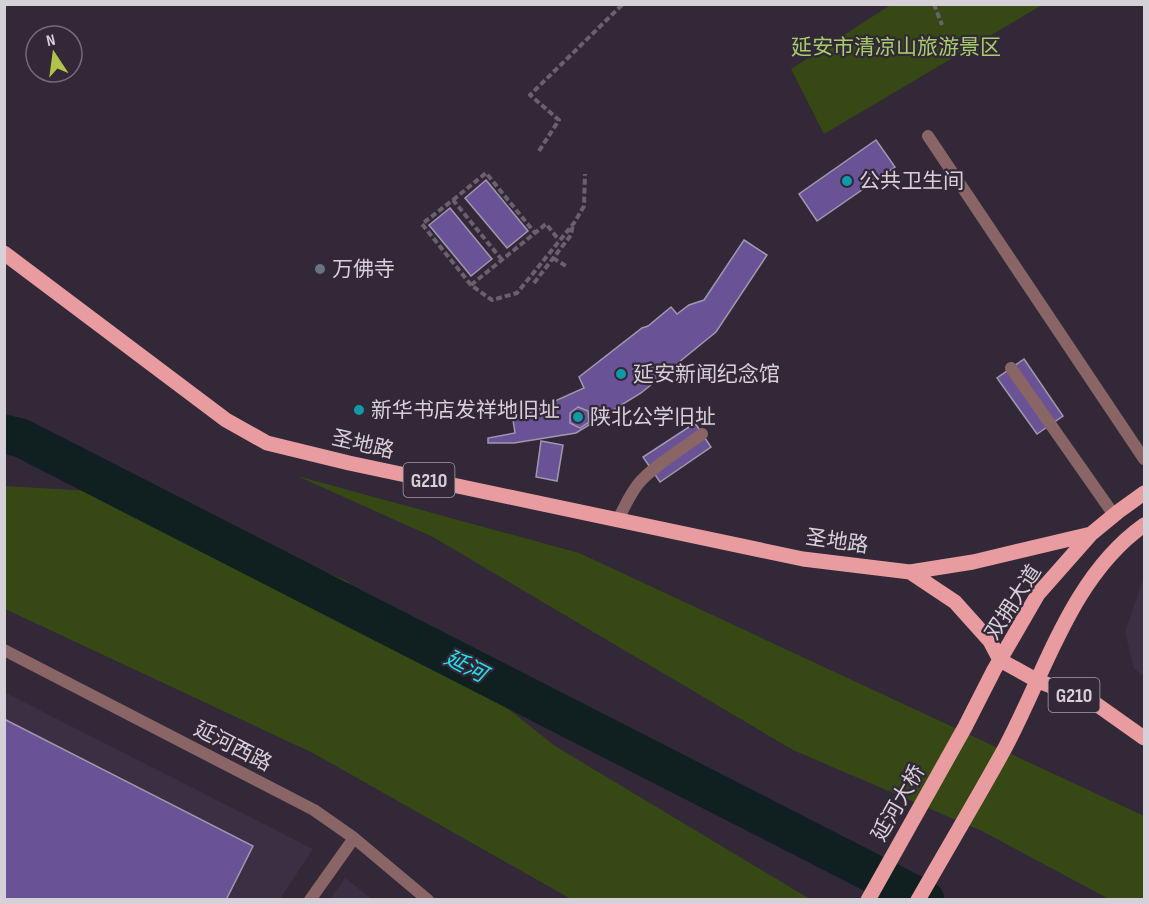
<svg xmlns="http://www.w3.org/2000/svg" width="1149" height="904" font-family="'Sofia Sans Condensed','Noto Sans SC',sans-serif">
  <rect width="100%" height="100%" fill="#322837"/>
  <path fill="#3c2f43" d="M1144,577V676L1134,669L1125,632Z
    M4,692L313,849L280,899H5Z
    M345,878L372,899H330Z"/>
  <path fill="#364915" d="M888,5H1042L824,134L791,69L889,6Z
    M297,476L579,553L1144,816V899H1109L982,831L793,750L433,537Z
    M5,486L90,491L247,542L345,580L555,746L810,899H571L313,753L5,609Z"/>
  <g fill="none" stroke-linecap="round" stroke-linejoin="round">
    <path stroke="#102021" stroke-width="39" d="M4,434L21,438L925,900"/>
  </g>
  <path fill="#6a5296" stroke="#9f99ad" stroke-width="1.5" d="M876,140L895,167L817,221L799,194Z
    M486,180L528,231L507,248L465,198Z
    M450,208L492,259L471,276L429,225Z
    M744,240L767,255L716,332L641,393L576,433L514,443H488V438L515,433L513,420L584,388L579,377L642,328L648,326L671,307L677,314L689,305L704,300Z
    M1024,359L1063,416L1037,434L997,378Z
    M578,407L588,411L589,422L580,428L570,423V413Z
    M695,423L711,447L660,482L643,457Z
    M541,441L563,445L557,481L536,477Z
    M4,719L253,846L226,900H4Z"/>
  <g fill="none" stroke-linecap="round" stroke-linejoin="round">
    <path stroke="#69616e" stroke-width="4" stroke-dasharray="6 3" stroke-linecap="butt" d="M934,4L942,25
      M539,151L559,120L530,95L623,4
      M453,200L486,173L535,233
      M553,258L566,266
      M502,260L453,200L422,224L471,285L492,300L517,293L574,223L584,206L585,174
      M534,283L571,235L573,224
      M471,285L546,224L559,240"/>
    <path stroke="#8a6566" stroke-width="12" d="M928,136L1144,459
      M1011,368L1114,515
      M618,520C624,507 630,494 639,483C653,466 684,448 702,434"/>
    <path stroke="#8a6566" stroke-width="12" d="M4,650L314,810L354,838L428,900
      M310,900L354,838"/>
    <path stroke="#e89c9f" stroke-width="15" d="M4,253L226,420L267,443L349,463L803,559L910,572
      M1091,534L973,562L910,572L955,602L990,641L1000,660L1036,680L1096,704L1144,738
      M868,900L965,727L994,670L1038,594L1091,534L1119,511L1144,493
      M918,900C947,849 977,799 1005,748C1046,671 1071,577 1144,525"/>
  </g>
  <g fill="#0f9aa8" stroke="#322837" stroke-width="2">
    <circle cx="847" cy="181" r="6"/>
    <circle cx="621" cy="374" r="6"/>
    <circle cx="359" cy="410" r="6"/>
    <circle cx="578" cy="417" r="6"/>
  </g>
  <circle fill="#6b7280" stroke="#322837" stroke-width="2" cx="320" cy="269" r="6"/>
  <g text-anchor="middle" stroke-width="4.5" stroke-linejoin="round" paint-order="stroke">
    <g fill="#322837" stroke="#a59ea8" stroke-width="1.5">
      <rect x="403.5" y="463" width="51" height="34" rx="4.5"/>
      <rect x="1048.5" y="678" width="51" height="34" rx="4.5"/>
    </g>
    <g font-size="20" font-weight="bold" fill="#d6d0d9">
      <text x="429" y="487">G210</text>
      <text x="1074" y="702">G210</text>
    </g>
    <g font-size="21" fill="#a6cf69" stroke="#322837">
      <text x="896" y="54">延安市清凉山旅游景区</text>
    </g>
    <g font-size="21" fill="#d6d0d9" stroke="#322837" text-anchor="start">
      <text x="859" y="188">公共卫生间</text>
      <text x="332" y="276">万佛寺</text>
      <text x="633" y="381">延安新闻纪念馆</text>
      <text x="371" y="417">新华书店发祥地旧址</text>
      <text x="590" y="424">陕北公学旧址</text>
    </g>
    <g font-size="21" fill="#d6d0d9" stroke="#322837">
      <text transform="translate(363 444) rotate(13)" y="7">圣地路</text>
      <text transform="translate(837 541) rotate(8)" y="7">圣地路</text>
      <text transform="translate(1013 602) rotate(-57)" y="7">双拥大道</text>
      <text transform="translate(233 746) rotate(27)" y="7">延河西路</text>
      <text transform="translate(898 803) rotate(-60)" y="7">延河大桥</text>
    </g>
    <g font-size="22" font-style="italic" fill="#22e1ee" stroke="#322837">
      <text transform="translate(466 665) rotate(27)" y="8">延河</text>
    </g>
  </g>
  <rect width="1149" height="904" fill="none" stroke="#d6d0d9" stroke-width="12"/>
  <g transform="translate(54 54) rotate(347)"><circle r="28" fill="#322837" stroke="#746b78" stroke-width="1.5"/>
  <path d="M0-4.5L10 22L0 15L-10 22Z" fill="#b3c24b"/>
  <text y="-9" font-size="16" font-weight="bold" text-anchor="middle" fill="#d6d0d9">N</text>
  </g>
</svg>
